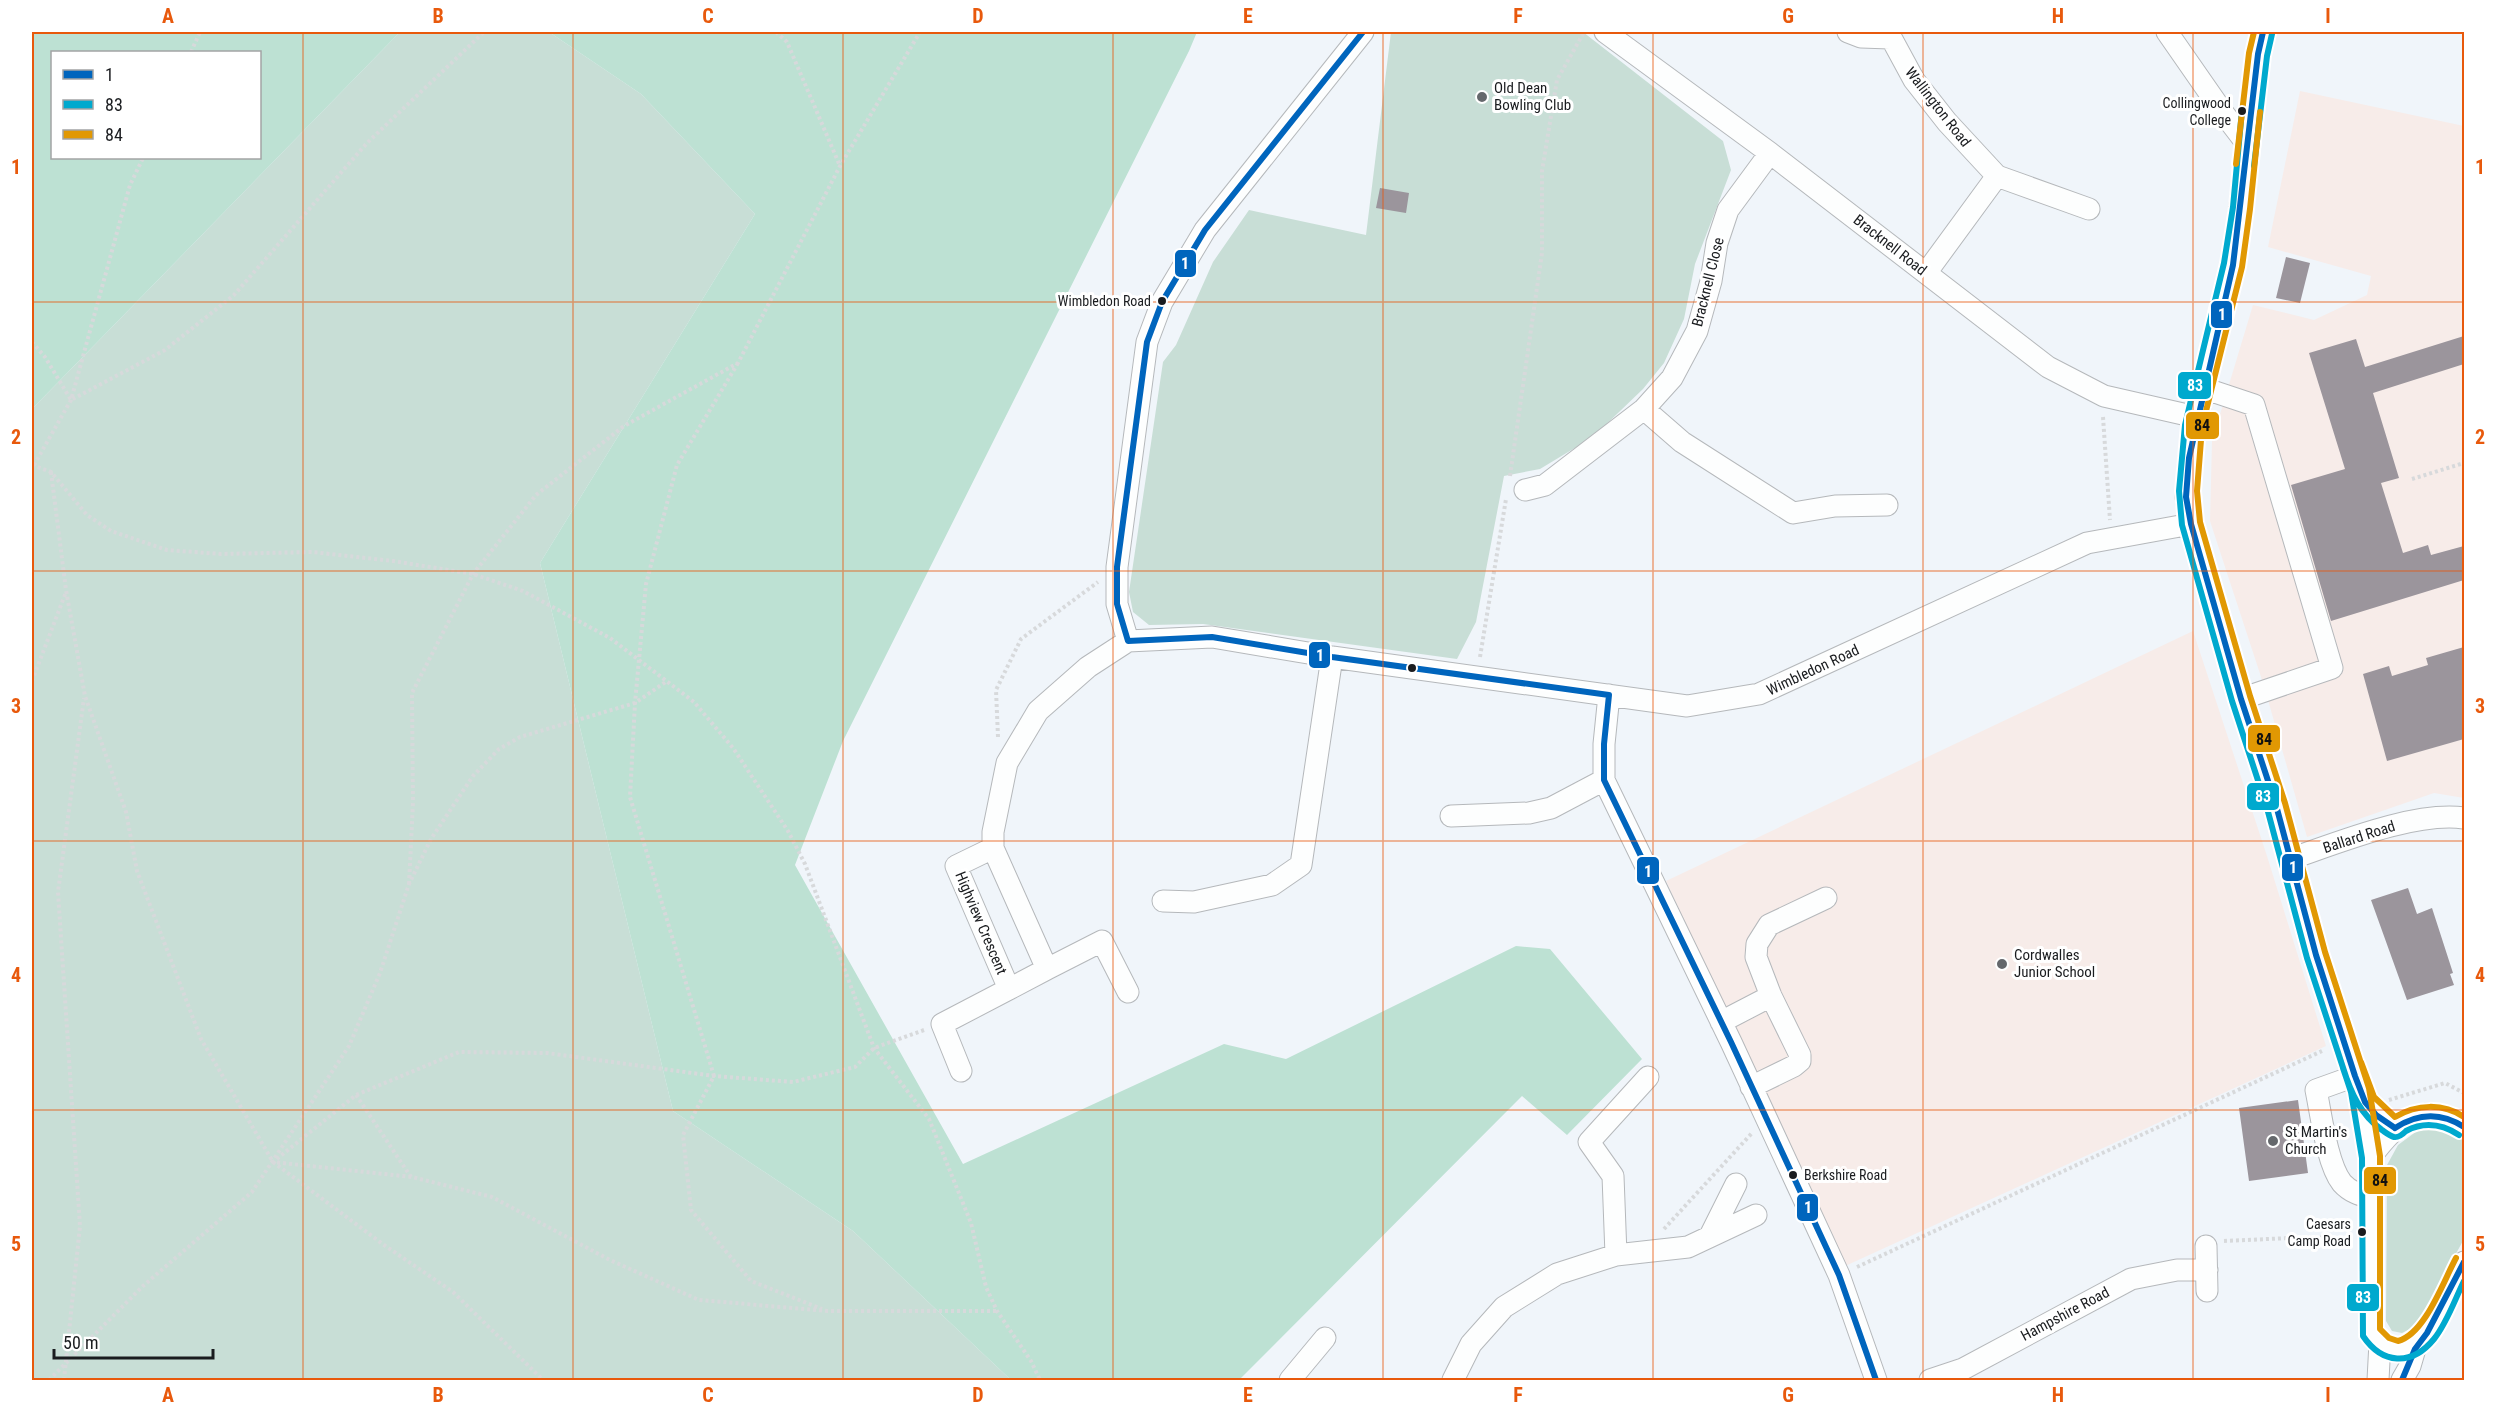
<svg xmlns="http://www.w3.org/2000/svg" width="2496" height="1412" font-family="'Roboto Condensed',sans-serif">
  <rect width="100%" height="100%" fill="#f0f5fa"/>
  <path fill="#f7ece9" d="M2300,91L2464,126V798L2434,793L2307,837L2264,686L2210,521L2212,441L2253,305L2314,320L2367,295L2371,276L2268,247Z
    M2193,631L2267,856L2326,1046L1843,1267L1666,881Z"/>
  <path fill="#c8ded6" d="M400,32H549L641,94L755,214L540,563L673,1111L853,1231L1011,1380H32V409Z
    M1391,32H1583L1723,141L1731,170L1695,264L1684,319L1664,363L1643,389L1593,437L1540,469L1504,476L1476,622L1457,659L1203,624L1149,625L1133,612L1129,592L1163,362L1176,345L1213,262L1249,210L1366,235Z
    M2421,1128L2449,1129L2464,1141V1239L2424,1312L2412,1328L2402,1333L2392,1331L2386,1321L2387,1165L2398,1145Z"/>
  <path fill="#bde1d3" fill-rule="evenodd" d="M32,32H400L32,409ZM260,52V158H52V52Z
    M549,32H1197L1189,51L843,741L795,865L963,1164L1224,1044L1286,1059L1516,946L1550,949L1642,1059L1567,1135L1522,1096L1239,1380H1011L853,1231L673,1111L540,563L755,214L641,94Z"/>
  <path fill="#9b959c" d="M1380,188L1409,193L1406,213L1376,208Z
    M2286,257L2310,263L2300,303L2276,298Z
    M2464,336V364L2373,393L2399,478L2381,483L2403,553L2428,545L2431,555L2464,546V580L2331,621L2291,485L2345,469L2309,353L2356,339L2365,367Z
    M2464,647V739L2387,761L2363,674L2389,666L2392,676L2428,665L2426,658Z
    M2408,888L2417,914L2432,908L2453,973L2450,974L2454,985L2407,1000L2371,900Z
    M2298,1100L2308,1173L2249,1181L2239,1108Z"/>
  <g fill="none" stroke-linecap="round" stroke-linejoin="round">
    <defs>
      <path id="minor" d="M1363,32L1205,230L1162,302L1147,342L1117,567V604L1128,641L1212,637L1332,657L1687,706L1759,694L2087,543L2191,524
        M1605,32L1770,153L2048,367L2104,396L2196,417
        M1848,32L1861,37L1890,38
        M1888,32L1914,80L1947,122L1997,176L2089,209
        M2167,32L2224,114L2247,144
        M2263,32L2258,54L2233,265L2217,328L2189,458L2186,497L2191,524L2241,699L2276,805L2316,955L2355,1076L2365,1102L2376,1115L2395,1128
        M1926,273L1997,176
        M2203,388L2254,405L2332,668L2241,699
        M1644,409L1682,442L1793,513L1835,506L1887,505
        M1525,490L1545,485L1644,409L1672,378L1697,331L1711,281L1717,243L1728,210L1770,153
        M1609,695L1604,744V780L1731,1042L1839,1275L1876,1380
        M1451,816L1529,813L1551,808L1604,780
        M993,848L956,866L1009,989L1047,969L993,848V832L1007,763L1038,711L1088,667L1128,641
        M2290,859C2337,843 2415,811 2464,818
        M1163,901L1194,902L1272,885L1301,865L1332,657
        M1047,969L1102,941L1128,992
        M1721,1022L1771,996
        M961,1071L942,1024L1009,989
        M2355,1076L2316,1090C2321,1114 2327,1164 2342,1183C2350,1192 2360,1195 2371,1198
        M1751,1087L1794,1066L1800,1061V1055L1771,996L1756,957L1757,944L1769,925L1826,898
        M2361,1097L2371,1157V1332C2388,1359 2408,1352 2427,1333L2464,1262
        M2371,1157C2395,1124 2424,1097 2464,1127
        M1710,1236L1736,1184
        M2206,1246L2207,1291
        M1616,1255L1613,1176L1589,1142L1648,1077
        M1290,1380L1325,1338
        M1453,1380L1471,1344L1504,1307L1557,1274L1616,1255L1688,1247L1756,1215
        M1930,1380L1963,1369L2131,1279L2177,1270H2207
        M2378,1380L2380,1342
        M2402,1380L2410,1366L2417,1342"/>
    </defs>
    <use href="#minor" stroke="#b5b8bb" stroke-width="23"/>
    <path stroke="#d7d9db" stroke-width="4" stroke-dasharray="3 3" stroke-linecap="butt" d="M776,32L787,42L840,166
      M191,52L200,32
      M32,342L45,357L71,400L165,350L234,295L367,143L484,32
      M738,363L677,465L646,584L635,703L630,797L714,1076L683,1135L691,1210L751,1281L822,1309
      M2103,417L2110,520
      M32,465L51,472L87,515L111,531L167,550L221,554L312,552L393,561L473,574L523,591L610,638L694,702L733,748L788,831L805,864L874,1048L929,1119L971,1223L986,1287L997,1311L1031,1361L1040,1380
      M34,465L71,400L130,185L143,158
      M51,472L66,590L85,696L126,812L137,871L201,1039L273,1162L384,1245L453,1292L543,1380
      M1510,476L1542,253V171L1557,80L1584,32
      M2412,479L2464,463
      M1480,657L1506,499
      M32,681L66,592
      M998,737L996,690L1021,639L1098,582
      M409,884L413,803L412,693L473,574L536,495L624,426L738,363L840,166L920,32
      M924,1030L874,1048L855,1067L793,1082L714,1076L547,1053L459,1052L356,1095L273,1162L412,1177L492,1197L610,1260L699,1300L828,1311H997
      M356,1095L411,1177
      M2389,1100L2445,1083L2464,1093
      M1664,1229L1752,1133
      M2224,1241L2313,1237L2352,1240
      M1857,1267L2322,1051
      M49,1380L143,1286L252,1192L349,1046L380,973L409,884L431,839L473,776L499,749L520,737L635,703L667,681
      M64,1380L80,1226L58,892L84,698"/>
    <use href="#minor" stroke="#fdfefe" stroke-width="21"/>
    <defs>
      <path id="bus-1" d="M1363,32L1205,230L1162,302L1147,342L1117,567V604L1128,641L1212,637L1332,657L1609,695
        M2263,32L2258,54L2233,265L2189,458L2186,497L2191,524L2241,699L2276,805L2316,955L2355,1076L2365,1102L2376,1115L2395,1128
        M1609,695L1604,744V780L1731,1042L1839,1275L1876,1380
        M2395,1128C2418,1113 2441,1112 2464,1127
        M2402,1380L2415,1349L2427,1333L2464,1262"/>
      <path id="bus-2" d="M2242,110L2233,207L2224,263L2185,425L2179,491L2182,525L2232,701L2267,808L2307,958L2351,1092L2362,1158L2363,1336C2382,1364 2411,1367 2434,1339C2447,1323 2455,1299 2464,1281
        M2254,166L2267,56L2272,34
        M2343,1068C2351,1093 2360,1114 2382,1130C2385,1132 2390,1136 2394,1137C2399,1138 2403,1134 2406,1131C2425,1121 2442,1124 2459,1135"/>
      <path id="bus-3" d="M2260,112L2250,209L2242,267L2202,427L2197,491L2200,522L2250,696L2285,803L2325,952L2369,1088L2380,1156V1329L2389,1338L2398,1341C2425,1334 2443,1282 2456,1258
        M2236,164L2249,53L2254,32
        M2361,1062L2374,1097L2395,1117C2417,1104 2443,1103 2464,1117"/>
    </defs>
    <use href="#bus-1" stroke="#fff" stroke-width="10"/>
    <use href="#bus-2" stroke="#fff" stroke-width="10"/>
    <use href="#bus-3" stroke="#fff" stroke-width="10"/>
    <use href="#bus-1" stroke="#0065bd" stroke-width="6"/>
    <use href="#bus-2" stroke="#00a9ce" stroke-width="6"/>
    <use href="#bus-3" stroke="#e19803" stroke-width="6"/>
  </g>
  <path fill="none" stroke="#e8590c" stroke-width="1.5" stroke-opacity="0.55" d="M303,32V1380M573,32V1380M843,32V1380M1113,32V1380M1383,32V1380M1653,32V1380M1923,32V1380M2193,32V1380M32,302H2464M32,571H2464M32,841H2464M32,1110H2464"/>
  <g fill="#65686c" stroke="#fff" stroke-width="2">
    <circle cx="1482" cy="97" r="6"/>
    <circle cx="2002" cy="964" r="6"/>
    <circle cx="2273" cy="1141" r="6"/>
  </g>
  <g fill="#1a1c1f" stroke="#fff" stroke-width="2">
    <circle cx="2242" cy="111" r="5"/>
    <circle cx="1162" cy="301" r="5"/>
    <circle cx="1412" cy="668" r="5"/>
    <circle cx="1793" cy="1175" r="5"/>
    <circle cx="2362" cy="1232" r="5"/>
  </g>
  <g text-anchor="middle" stroke-width="6" stroke-linejoin="round" paint-order="stroke">
    <g font-size="14" fill="#1a1c1f" stroke="#fff" text-anchor="end">
      <text x="2231" y="108">Collingwood<tspan x="2231" dy="17">College</tspan></text>
      <text x="1151" y="306">Wimbledon Road</text>
      <text x="1804" y="1180" text-anchor="start">Berkshire Road</text>
      <text x="2351" y="1229">Caesars<tspan x="2351" dy="17">Camp Road</tspan></text>
    </g>
    <g font-size="15" fill="#1a1c1f" stroke="#fff" text-anchor="start">
      <text x="1494" y="93">Old Dean<tspan x="1494" dy="17">Bowling Club</tspan></text>
      <text x="2014" y="960">Cordwalles<tspan x="2014" dy="17">Junior School</tspan></text>
      <text x="2285" y="1137">St Martin's<tspan x="2285" dy="17">Church</tspan></text>
    </g>
    <g font-size="15" fill="#1a1c1f" stroke="#fff">
      <text transform="translate(1938 107) rotate(52)" y="5">Wallington Road</text>
      <text transform="translate(1890 245) rotate(38)" y="5">Bracknell Road</text>
      <text transform="translate(1708 282) rotate(-76)" y="5">Bracknell Close</text>
      <text transform="translate(1813 670) rotate(-25)" y="5">Wimbledon Road</text>
      <text transform="translate(2359 837) rotate(-18)" y="5">Ballard Road</text>
      <text transform="translate(981 923) rotate(67)" y="5">Highview Crescent</text>
      <text transform="translate(2065 1314) rotate(-28)" y="5">Hampshire Road</text>
    </g>
  </g>
  <g stroke="#fff" stroke-width="2">
    <rect x="1174" y="249" width="23" height="29" rx="6" fill="#0065bd"/>
    <rect x="2210" y="300" width="23" height="29" rx="6" fill="#0065bd"/>
    <rect x="2177" y="371" width="35" height="29" rx="6" fill="#00a9ce"/>
    <rect x="2185" y="411" width="35" height="29" rx="6" fill="#e19803"/>
    <rect x="1308" y="641" width="23" height="28" rx="6" fill="#0065bd"/>
    <rect x="2247" y="724" width="34" height="29" rx="6" fill="#e19803"/>
    <rect x="2246" y="782" width="34" height="29" rx="6" fill="#00a9ce"/>
    <rect x="2281" y="853" width="23" height="29" rx="6" fill="#0065bd"/>
    <rect x="1636" y="856" width="24" height="29" rx="6" fill="#0065bd"/>
    <rect x="2363" y="1166" width="34" height="29" rx="6" fill="#e19803"/>
    <rect x="1796" y="1193" width="23" height="29" rx="6" fill="#0065bd"/>
    <rect x="2346" y="1283" width="34" height="29" rx="6" fill="#00a9ce"/>
  </g>
  <g font-size="16" text-anchor="middle" font-weight="bold" fill="#fff">
    <text x="1185" y="269">1</text>
    <text x="2222" y="320">1</text>
    <text x="2195" y="391">83</text>
    <text x="1320" y="661">1</text>
    <text x="2263" y="802">83</text>
    <text x="2293" y="873">1</text>
    <text x="1648" y="877">1</text>
    <text x="1808" y="1213">1</text>
    <text x="2363" y="1303">83</text>
  </g>
  <g font-size="16" text-anchor="middle" font-weight="bold" fill="#111">
    <text x="2202" y="431">84</text>
    <text x="2264" y="745">84</text>
    <text x="2380" y="1186">84</text>
  </g>
  <rect width="2496" height="1412" fill="none" stroke="#ffffff" stroke-width="66"/>
  <rect x="51" y="51" width="210" height="108" fill="#ffffff" stroke="#a3a4a5" stroke-width="1.5"/>
  <rect x="63" y="70" width="30" height="9" fill="#0065bd" stroke="#a3a4a5" stroke-width="1.5"/>
  <text x="105" y="81" font-size="18" fill="#1a1c1f">1</text>
  <rect x="63" y="100" width="30" height="9" fill="#00a9ce" stroke="#a3a4a5" stroke-width="1.5"/>
  <text x="105" y="111" font-size="18" fill="#1a1c1f">83</text>
  <rect x="63" y="130" width="30" height="9" fill="#e19803" stroke="#a3a4a5" stroke-width="1.5"/>
  <text x="105" y="141" font-size="18" fill="#1a1c1f">84</text>
  <path d="M54 1349v9h159v-9" fill="none" stroke="#1a1c1f" stroke-width="3"/>
  <text x="63" y="1349" font-size="18" fill="#1a1c1f" stroke="#ffffff" stroke-width="4.5" paint-order="stroke">50 m</text>
  <rect x="33" y="33" width="2430" height="1346" fill="none" stroke="#e8590c" stroke-width="2"/>
  <g font-size="20" text-anchor="middle" font-weight="bold" fill="#e8590c">
    <text x="168" y="23">A</text>
    <text x="438" y="23">B</text>
    <text x="708" y="23">C</text>
    <text x="978" y="23">D</text>
    <text x="1248" y="23">E</text>
    <text x="1518" y="23">F</text>
    <text x="1788" y="23">G</text>
    <text x="2058" y="23">H</text>
    <text x="2328" y="23">I</text>
    <text x="16" y="174">1</text>
    <text x="2480" y="174">1</text>
    <text x="16" y="444">2</text>
    <text x="2480" y="444">2</text>
    <text x="16" y="713">3</text>
    <text x="2480" y="713">3</text>
    <text x="16" y="982">4</text>
    <text x="2480" y="982">4</text>
    <text x="16" y="1251">5</text>
    <text x="2480" y="1251">5</text>
    <text x="168" y="1402">A</text>
    <text x="438" y="1402">B</text>
    <text x="708" y="1402">C</text>
    <text x="978" y="1402">D</text>
    <text x="1248" y="1402">E</text>
    <text x="1518" y="1402">F</text>
    <text x="1788" y="1402">G</text>
    <text x="2058" y="1402">H</text>
    <text x="2328" y="1402">I</text>
  </g>
</svg>
